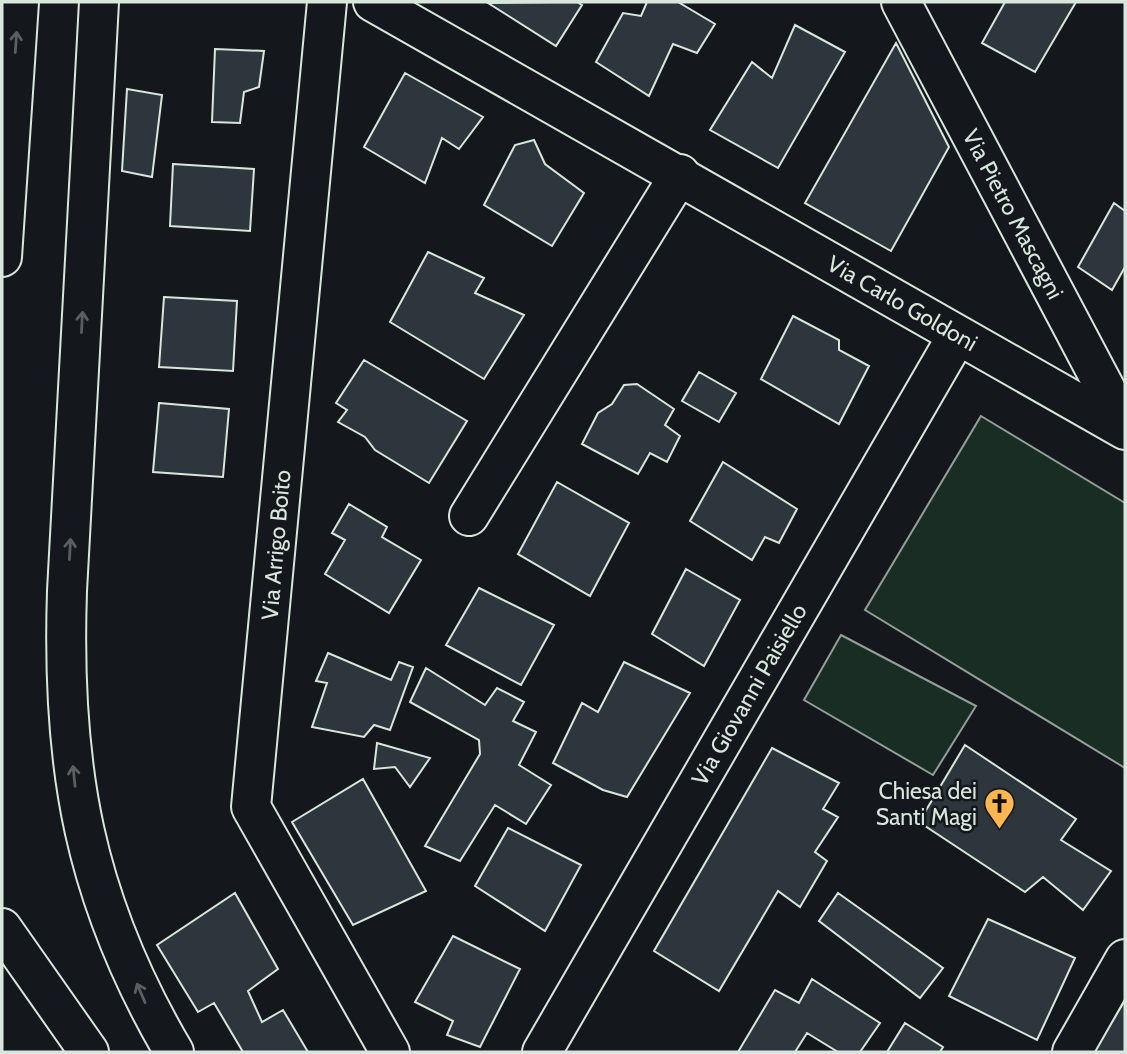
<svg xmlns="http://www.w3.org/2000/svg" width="1127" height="1054" font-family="Cabin,sans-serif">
  <rect width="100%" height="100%" fill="#14181c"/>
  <path fill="#1a2d24" stroke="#939e99" stroke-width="2" d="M981,416L1125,503V768L865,610Z
    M841,635L976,706L933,775L804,700Z"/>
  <path fill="#2c363c" stroke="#d8e6dc" stroke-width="2" d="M577,2L582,5L556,46L488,3Z
    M647,2H678L715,24L697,53L673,44L649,96L596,62L623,13L641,16Z
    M1005,2H1076L1035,72L982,43Z
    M795,25L845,52L778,168L710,130L752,62L772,78Z
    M896,43L949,147L891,251L805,203Z
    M215,49L264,51L259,87L244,92L240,123L212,122Z
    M405,73L483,117L459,149L442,138L425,183L364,147Z
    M127,89L162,95L152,177L122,171Z
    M534,140L545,164L584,193L552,246L484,205L515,145Z
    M173,164L254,169L250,231L170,226Z
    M1114,203L1125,211V267L1112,290L1078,267Z
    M428,252L484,278L475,293L524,315L484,379L390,322Z
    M164,297L237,301L233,371L159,367Z
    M793,316L839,340V350L869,366L839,424L761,379Z
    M364,360L467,421L429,483L375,450L365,437L338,422L347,410L336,403Z
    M699,372L736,393L719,422L682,401Z
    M637,384L674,409L665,425L680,436L667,462L650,453L638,474L582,444L598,413L612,404L624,385Z
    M159,403L229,409L223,477L153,472Z
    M723,462L797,509L779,543L765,537L752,560L690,521Z
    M557,482L629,523L590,596L518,554Z
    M349,504L387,527L382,537L421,560L389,613L325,574L345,540L332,533Z
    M686,569L740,600L704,666L652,634Z
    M479,588L554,625L521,685L446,645Z
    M328,653L391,680L399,662L413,667L390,730L374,725L364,737L312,727L327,683L316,681Z
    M624,662L690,693L627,797L603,790L553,763L582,703L598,712Z
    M426,668L485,705L497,688L524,702L513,721L536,732L519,765L551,785L526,824L495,805L460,861L425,846L480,754L479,740L410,702Z
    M377,743L430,758L410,787L395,767L374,769Z
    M965,745L1076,819L1061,840L1111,871L1083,910L1043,877L1025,892L919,822Z
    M772,748L839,783L823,809L838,817L815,852L827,861L800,907L778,891L719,991L654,951Z
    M363,779L426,891L353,925L292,822Z
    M508,828L581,865L545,931L475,886Z
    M235,893L278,969L248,991L262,1022L283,1010L308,1052H243L214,1003L198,1012L157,945Z
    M838,893L943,968L920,998L819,921Z
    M988,919L1075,958L1037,1040L949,996Z
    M453,936L520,969L480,1047L447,1035L453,1021L415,1002Z
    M812,979L880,1023L860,1052H838L807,1033L795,1052H738L775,990L799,1003Z
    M1125,1000V1052H1094Z
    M905,1023L943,1047L940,1052H887Z"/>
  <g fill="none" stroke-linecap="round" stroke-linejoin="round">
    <defs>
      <g id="minor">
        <path d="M327,2L251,807L390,1052"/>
        <path id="s1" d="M373,2L1125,430"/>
        <path id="s2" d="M901,2L1125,426"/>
        <path d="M469,516L680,174"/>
        <path id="s3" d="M542,1052L957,336"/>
        <path d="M1072,1052L1125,959"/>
      </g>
      <path id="major" d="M2,928L89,1052"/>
      <path id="highway" d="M99,2L67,591C61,767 84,899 174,1052
        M2,257L19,2"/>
    </defs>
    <use href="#minor" stroke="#d8e6dc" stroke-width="42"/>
    <use href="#major" stroke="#d8e6dc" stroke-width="42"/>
    <use href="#highway" stroke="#d8e6dc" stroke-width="42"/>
    <use href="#minor" stroke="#14181c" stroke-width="38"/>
    <use href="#major" stroke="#14181c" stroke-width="38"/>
    <use href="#highway" stroke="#14181c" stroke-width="38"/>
  </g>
  <defs><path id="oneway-shaft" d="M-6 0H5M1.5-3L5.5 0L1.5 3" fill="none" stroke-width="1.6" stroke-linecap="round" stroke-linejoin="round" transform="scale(1.75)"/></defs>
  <g stroke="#59605f">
    <use href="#oneway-shaft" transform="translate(16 42) rotate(-86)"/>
    <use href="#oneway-shaft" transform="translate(82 322) rotate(-87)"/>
    <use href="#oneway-shaft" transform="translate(70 549) rotate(-87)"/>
    <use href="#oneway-shaft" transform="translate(74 776) rotate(-96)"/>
    <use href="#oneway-shaft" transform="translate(141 993) rotate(-113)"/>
  </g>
  <defs>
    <symbol id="church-pin" viewBox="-11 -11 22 30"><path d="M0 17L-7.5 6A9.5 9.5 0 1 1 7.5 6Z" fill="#ffb74d" stroke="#14181c"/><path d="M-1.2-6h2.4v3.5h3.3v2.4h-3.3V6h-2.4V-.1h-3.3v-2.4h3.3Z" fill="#111"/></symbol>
  </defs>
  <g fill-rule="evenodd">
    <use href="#church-pin" x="982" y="786" width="35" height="47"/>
  </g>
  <g text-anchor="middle" stroke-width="5" stroke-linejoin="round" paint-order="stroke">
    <g font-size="23" fill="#d8e6dc" stroke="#14181c">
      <text dy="8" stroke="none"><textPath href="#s2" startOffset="240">Via Pietro Mascagni</textPath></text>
      <text dy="8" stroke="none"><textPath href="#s1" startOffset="609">Via Carlo Goldoni</textPath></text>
      <text transform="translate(276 545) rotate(-85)" y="8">Via Arrigo Boito</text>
      <text dy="8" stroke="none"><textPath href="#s3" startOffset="413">Via Giovanni Paisiello</textPath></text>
    </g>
    <g font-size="23" fill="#d8e6dc" stroke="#14181c" text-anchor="end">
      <text x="977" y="799">Chiesa dei<tspan x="977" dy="26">Santi Magi</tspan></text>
    </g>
  </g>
  <rect width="1127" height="1054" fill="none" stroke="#d8e6dc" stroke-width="7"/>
</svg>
